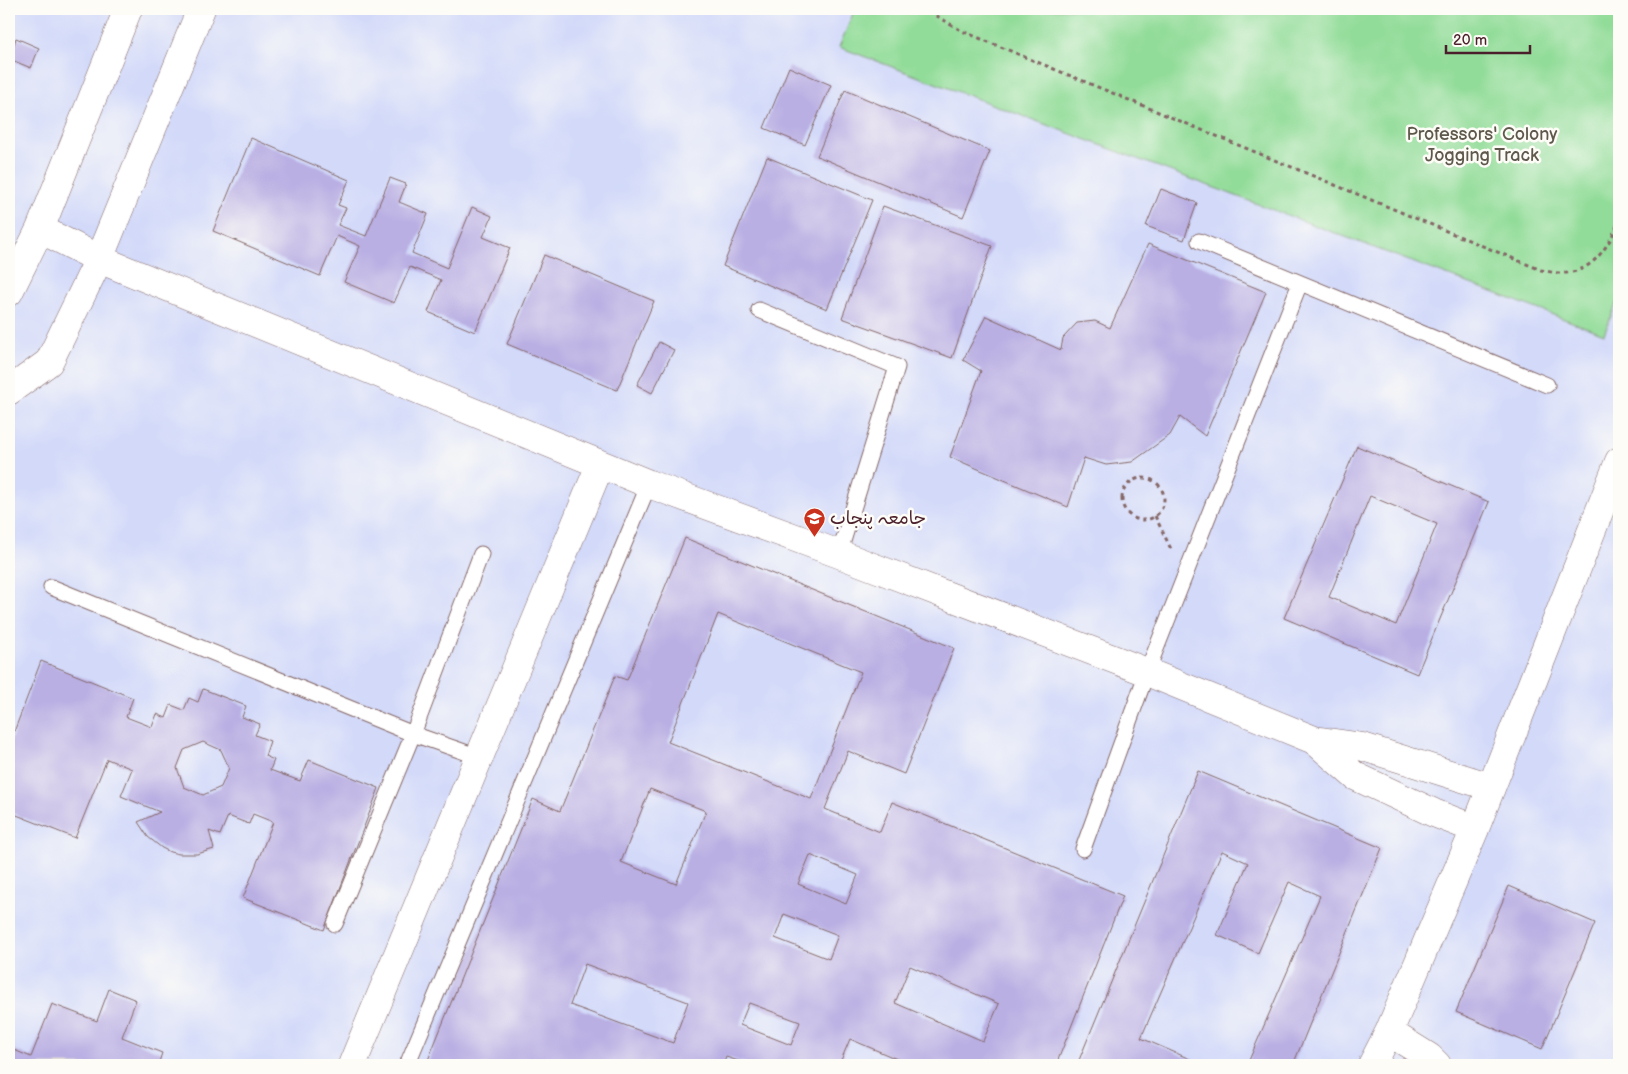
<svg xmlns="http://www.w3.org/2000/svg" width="1628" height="1074" font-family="'Balsamiq Sans','Playpen Sans Arabic',sans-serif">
  <rect width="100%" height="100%" fill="#fdfcf7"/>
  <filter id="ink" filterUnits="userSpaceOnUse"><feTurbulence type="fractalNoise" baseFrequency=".02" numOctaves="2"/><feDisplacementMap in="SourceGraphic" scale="10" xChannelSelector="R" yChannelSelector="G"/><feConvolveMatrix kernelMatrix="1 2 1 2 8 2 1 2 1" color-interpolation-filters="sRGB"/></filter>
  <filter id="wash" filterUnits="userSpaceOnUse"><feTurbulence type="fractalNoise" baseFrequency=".0096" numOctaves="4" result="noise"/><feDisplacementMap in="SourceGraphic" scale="20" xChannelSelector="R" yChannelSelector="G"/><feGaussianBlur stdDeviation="1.12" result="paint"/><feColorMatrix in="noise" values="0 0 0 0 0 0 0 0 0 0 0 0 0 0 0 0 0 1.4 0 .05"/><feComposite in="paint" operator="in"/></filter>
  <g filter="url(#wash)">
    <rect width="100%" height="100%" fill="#f1ebd3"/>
    <path fill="#d2d9f9" d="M9,9H1619V1065H9Z"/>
    <path fill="#91dc98" stroke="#6e7e62" d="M855,9H1619V297L1604,334L839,47Z"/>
    <g id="blocks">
      <path fill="#b9afe3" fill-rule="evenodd" d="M16,38L39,48L31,68L9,59Z
        M789,67L831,85L805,145L764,128Z
        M845,90L990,151L963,217L817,156Z
        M251,138L349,180L338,205L346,208L338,225L366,236L390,178L406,184L399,202L428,214L412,253L447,268L472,207L492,216L483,237L510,248L475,332L428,312L441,280L410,267L394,303L344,282L360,246L337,236L320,276L213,231Z
        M767,157L872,200L827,309L723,266Z
        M1161,189L1197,203L1184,240L1146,226Z
        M883,206L992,246L952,358L842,318Z
        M1148,244L1266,292L1205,436L1180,417L1170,435L1132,462L1106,465L1084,458L1068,507L950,457L981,371L963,360L986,316L1061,350L1063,338L1077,323L1095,321L1110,328Z
        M544,255L654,301L617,390L507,344Z
        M659,342L674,350L652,393L637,385Z
        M1357,446L1489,502L1417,674L1284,618ZM1370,496L1437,524L1396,625L1329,597Z
        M685,538L954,648L904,774L848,751L825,809L880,832L892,802L1123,896L1056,1065H911L850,1039L839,1065H751L726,1057L723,1065H426L533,799L560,811L615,676L627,680ZM718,614L861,672L811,799L668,742ZM650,789L706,811L676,884L621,862ZM810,855L858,875L846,904L798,884ZM784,914L838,935L829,959L775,938ZM585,964L688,1002L673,1043L570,1005ZM910,966L999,1004L983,1041L895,1003ZM749,1003L800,1022L791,1045L740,1025Z
        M41,661L133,698L126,717L152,727L157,714L166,718L171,705L184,710L189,698L198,702L203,689L246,706L242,717L260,724L255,735L270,741L265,756L274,760L270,770L300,781L309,760L379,788L324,930L243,898L273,822L253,814L249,824L228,816L220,835L209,831L214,849L197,854H179L170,852L162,848L148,837L138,822L160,812L121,796L132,769L107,759L75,838L9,812V745ZM203,742L221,750L229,768L221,787L203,795L184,787L177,768L184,750Z
        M1198,771L1382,848L1293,1065H1247L1320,896L1289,882L1258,953L1217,935L1248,863L1222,851L1141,1038L1204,1065H1077Z
        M1509,886L1595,923L1542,1049L1456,1012Z
        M109,989L136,1000L122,1037L162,1053L158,1065H9V1048L31,1057L52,1004L97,1021Z"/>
    </g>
  </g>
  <g filter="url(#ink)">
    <use href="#blocks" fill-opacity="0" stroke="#846666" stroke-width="1"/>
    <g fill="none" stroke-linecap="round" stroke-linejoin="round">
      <defs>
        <path id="service" d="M1199,241L1547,385
          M759,310L897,367L839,554
          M51,587L413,734L479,757
          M1083,849L1147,672L1300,283
          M335,924L413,734L481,554
          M407,1065L649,484"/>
        <path id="minor" d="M40,229L99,259L649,484L839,554L1147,672L1314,740L1363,747L1491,787
          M9,292L40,229L128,9
          M9,391L49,362L99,259L201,9
          M1314,740L1355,776L1434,813L1475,829
          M1389,1032L1429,1057L1437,1065
          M352,1065L600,465
          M1372,1065L1389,1032L1475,829L1619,461"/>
      </defs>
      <use href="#service" stroke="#846666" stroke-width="17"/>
      <use href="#minor" stroke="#846666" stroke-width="29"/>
      <path stroke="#846666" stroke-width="3" stroke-dasharray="4 4" stroke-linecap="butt" d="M931,9L937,16L962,31L1541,270C1547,271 1554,273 1561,273C1592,274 1609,246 1619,221
        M1122 499a21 21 0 1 1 42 0a21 21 0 1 1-42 0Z
        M1155,516L1171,549"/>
      <use href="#service" stroke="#fff" stroke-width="15"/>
      <use href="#minor" stroke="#fff" stroke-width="28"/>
    </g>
  </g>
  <defs>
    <symbol id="university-pin" viewBox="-11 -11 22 30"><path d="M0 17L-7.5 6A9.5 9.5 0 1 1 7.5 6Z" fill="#c8321e" stroke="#fdfcf7"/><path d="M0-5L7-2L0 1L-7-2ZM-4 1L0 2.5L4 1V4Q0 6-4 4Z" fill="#fff"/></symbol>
  </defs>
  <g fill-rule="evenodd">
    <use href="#university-pin" x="802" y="506" width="25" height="34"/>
  </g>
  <g text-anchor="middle" stroke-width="5" stroke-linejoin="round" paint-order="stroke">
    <g font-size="18" fill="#5f584c" stroke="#fdfcf7">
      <text x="1482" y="140">Professors' Colony<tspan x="1482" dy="21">Jogging Track</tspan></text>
    </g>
    <g font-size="18" fill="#4a1f2b" stroke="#fdfcf7" text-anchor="start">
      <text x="830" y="524">جامعہ پنجاب</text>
    </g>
  </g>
  <rect width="1628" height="1074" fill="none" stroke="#fdfcf7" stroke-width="30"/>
  <path d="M1446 45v8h84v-8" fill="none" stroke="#4a1f2b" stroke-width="2.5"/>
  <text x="1453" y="45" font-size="15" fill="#4a1f2b" stroke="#fdfcf7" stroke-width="4" paint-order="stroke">20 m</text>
</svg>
